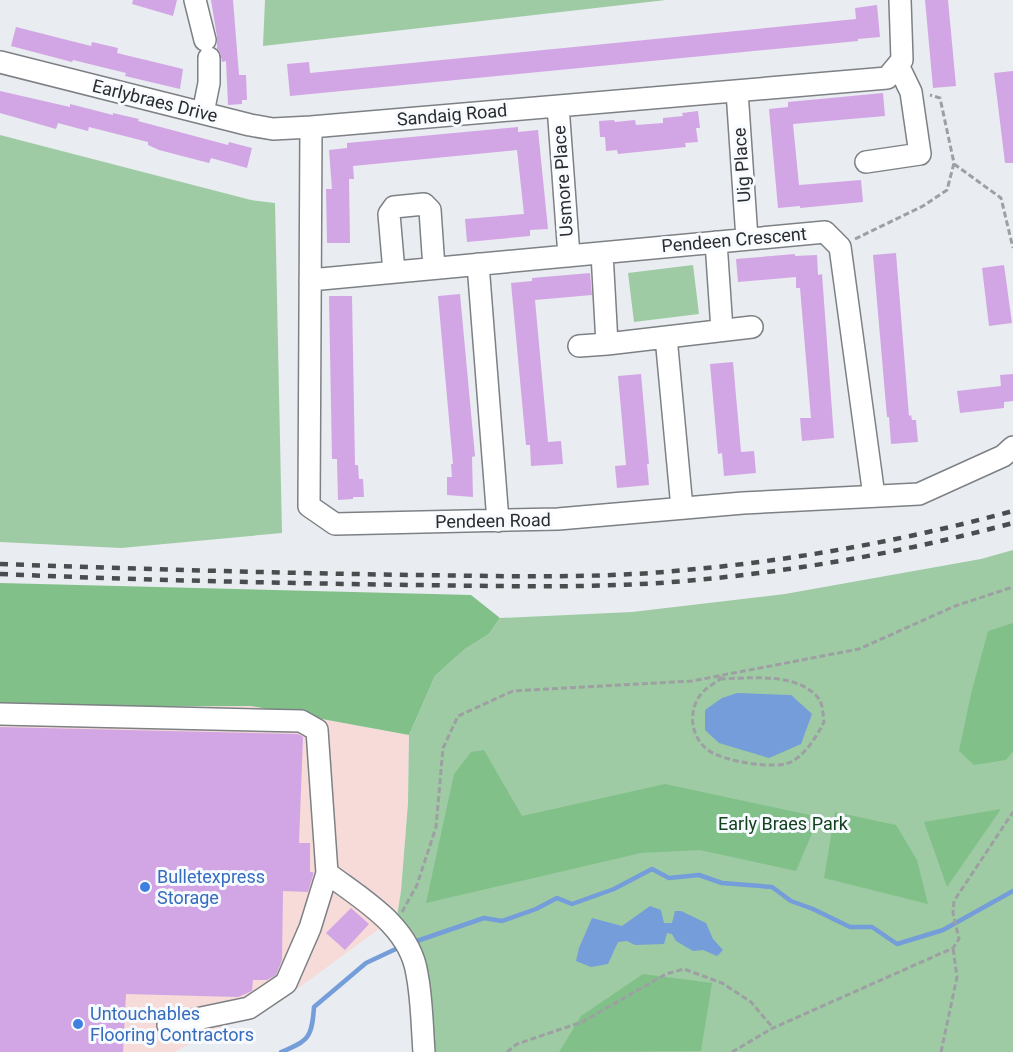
<svg xmlns="http://www.w3.org/2000/svg" width="1013" height="1052" font-family="Roboto,sans-serif">
  <rect width="100%" height="100%" fill="#e9ecf1"/>
  <path fill="#f6dbd9" d="M251,706L409,735L408,803L401,891L397,916L290,994L174,1052H0V707Z"/>
  <path fill="#9ecba3" d="M265,0H666L263,46Z
    M0,135L251,200L275,203L282,533L121,548L0,542Z
    M693,265L699,314L634,322L628,273Z
    M1013,550V1052H429L397,916L401,891L408,803L409,735L435,676L465,649L489,634L500,618L632,612L785,594L981,559Z"/>
  <path fill="#82c08a" d="M0,583L471,595L500,618L489,634L465,649L435,676L409,735L251,706L0,707Z
    M1013,623V751L1006,760L974,765L959,751L971,694L988,631Z
    M484,750L522,816L665,784L819,817L796,871L700,850L641,853L426,903L454,774L471,752Z
    M1001,809L947,887L924,822Z
    M835,812L896,825L917,860L928,904L824,878Z
    M643,974L712,983L701,1051L559,1052L581,1016Z"/>
  <path fill="#749dd9" d="M737,693L791,695L812,714L801,744L769,758L719,743L705,730V710L722,698Z
    M650,906L661,910L664,923H672L675,911H681L706,923L713,939L723,950L717,956L703,950L693,951L676,941L672,934L667,933L664,944L635,945L627,941L618,942L608,964L591,967L576,961L579,948L592,918L622,926Z"/>
  <g fill="none" stroke-linecap="round" stroke-linejoin="round">
    <path stroke="#749dd9" stroke-width="4.5" d="M411,943L484,918L502,921L536,909L557,898L572,904L614,889L652,869L669,878L699,875L722,883L772,887L791,901L813,909L850,927H872L897,944L943,930L1013,891
      M281,1052C309,1041 312,1037 314,1007L366,963L400,947"/>
  </g>
  <path fill="#d2a6e4" d="M133,0H177L173,16L132,4Z
    M211,0H233L239,75H246L247,100H242V104L228,105L226,61L222,62L220,52L217,49V37Z
    M925,0H948L956,86L933,88Z
    M877,5L880,37L858,39V41L290,96L287,64L309,62L310,73L766,28L856,19L855,8Z
    M16,27L91,46L92,42L118,48L117,53L183,69L180,89L125,76L126,73L73,60L72,62L11,46Z
    M1013,71V163H1005L994,73Z
    M0,91L70,107V104L113,115V113L139,119L138,121L228,145L229,142L252,148L247,168L211,158L209,163L159,150L148,145V142L89,127L88,131L58,123L56,129L0,113Z
    M883,93L885,116L793,124L799,185L861,180L863,202L800,208V206L778,208L769,109L788,107V102Z
    M698,111L700,128H696L698,142L685,143L686,147L618,154L617,150L606,151L605,137H600L599,121L614,120L615,122L635,120L636,125L663,123V118L683,116L682,113Z
    M518,127V132L538,130L548,229L530,230V236L467,242L465,219L524,214L517,150L353,166L354,179H349L350,243H327L326,189H332L329,150L347,148V143Z
    M896,253L909,416L911,415L912,420H916L918,442L891,444L889,417H887L873,255Z
    M795,254V256L817,255L818,275L822,274L834,438L802,441L800,418H811L800,288H796V277L738,282L736,259Z
    M1004,265L1012,323L989,326L982,268Z
    M590,273L592,295L535,300L548,442L561,441L563,464L531,466L530,445H526L511,283L532,281V278Z
    M460,294L475,456L472,457L473,497L447,495V477H452L451,464H453L438,296Z
    M329,296H352L355,465H358L359,479H363L364,497H353V499L338,500L337,459H332Z
    M733,362L741,452L754,451L756,473L724,476L722,453L718,454L710,364Z
    M641,374L649,464H647L649,485L617,488L615,466L626,465L618,376Z
    M1013,374V401L1004,402V408L960,413L957,391L1001,386L1000,375Z
    M0,727L298,734L303,737L299,843H310V872H313V875L308,892L283,891L282,960L276,975L267,980H253L252,991L238,997L126,994L123,1052H0Z
    M351,908L369,924L345,950L326,933Z"/>
  <g fill="none" stroke-linecap="round" stroke-linejoin="round">
    <defs>
      <path id="minor" d="M195,0L205,40
        M900,0L902,60L887,78L311,127L309,506L335,524L558,519L743,503L919,494L1003,456L1013,447
        M0,62L250,125L273,129L311,127
        M737,91L747,239
        M558,106L569,256
        M203,113L209,83V58
        M866,162L920,154L911,92L898,65
        M716,242L722,330
        M602,253L607,344
        M478,264L498,521
        M394,272L389,214L394,207L424,204L430,210L434,268
        M310,280L825,232L840,247L874,496
        M666,337L682,508
        M579,346L607,344L752,327
        M0,714L301,721L317,730L327,873C363,900 410,926 417,974C422,999 422,1026 424,1052
        M168,1025L249,1008L286,983L310,928L327,873"/>
    </defs>
    <use href="#minor" stroke="#7d8084" stroke-width="24"/>
    <path stroke="#9d9fa3" stroke-width="3" stroke-dasharray="6 3" stroke-linecap="butt" d="M954,164L1001,198L1013,248
      M855,239L923,206L947,190L954,163L940,98L930,95
      M720,676V679C715,683 709,686 705,690C687,706 689,736 708,750C722,761 777,771 793,761C808,751 816,737 824,722C823,715 823,705 819,699C799,672 750,678 720,679
      M402,912L417,885L436,827L443,748L458,716L513,691L692,681L859,649L955,606L1013,587
      M507,1052L517,1044L582,1022L666,974L684,969L722,983L751,1002L773,1028
      M732,1052L773,1028L953,948L959,939L953,913L954,901L1013,812
      M941,1052L957,977L953,948"/>
    <use href="#minor" stroke="#fff" stroke-width="21"/>
    <path stroke="#4a4c4e" stroke-width="4.5" stroke-dasharray="8 8" stroke-linecap="butt" d="M0,564C138,569 276,573 415,575C505,576 596,579 686,570C797,560 906,540 1013,511
      M0,574C138,580 276,583 415,585C508,586 603,589 696,580C803,570 909,551 1013,523"/>
  </g>
  <g fill="#3f7fe0" stroke="#f7fafe" stroke-width="2">
    <circle cx="145" cy="887" r="6"/>
    <circle cx="78" cy="1024" r="6"/>
  </g>
  <g text-anchor="middle" stroke-width="6" stroke-linejoin="round" paint-order="stroke">
    <g font-size="18" fill="#2b2c2e" stroke="#f7fafe">
      <text transform="translate(155 101) rotate(14)" y="6">Earlybraes Drive</text>
      <text transform="translate(452 115) rotate(-5)" y="6">Sandaig Road</text>
      <text transform="translate(742 165) rotate(-94)" y="6">Uig Place</text>
      <text transform="translate(563 181) rotate(-94)" y="6">Usmore Place</text>
      <text transform="translate(734 240) rotate(-5)" y="6">Pendeen Crescent</text>
      <text transform="translate(493 521) rotate(-1)" y="6">Pendeen Road</text>
    </g>
    <g font-size="18" fill="#14411e" stroke="#f7fafe">
      <text x="783" y="830">Early Braes Park</text>
    </g>
    <g font-size="18" fill="#366cbe" stroke="#f7fafe" text-anchor="start">
      <text x="157" y="883">Bulletexpress<tspan x="157" dy="21">Storage</tspan></text>
      <text x="90" y="1020">Untouchables<tspan x="90" dy="21">Flooring Contractors</tspan></text>
    </g>
  </g>
</svg>
